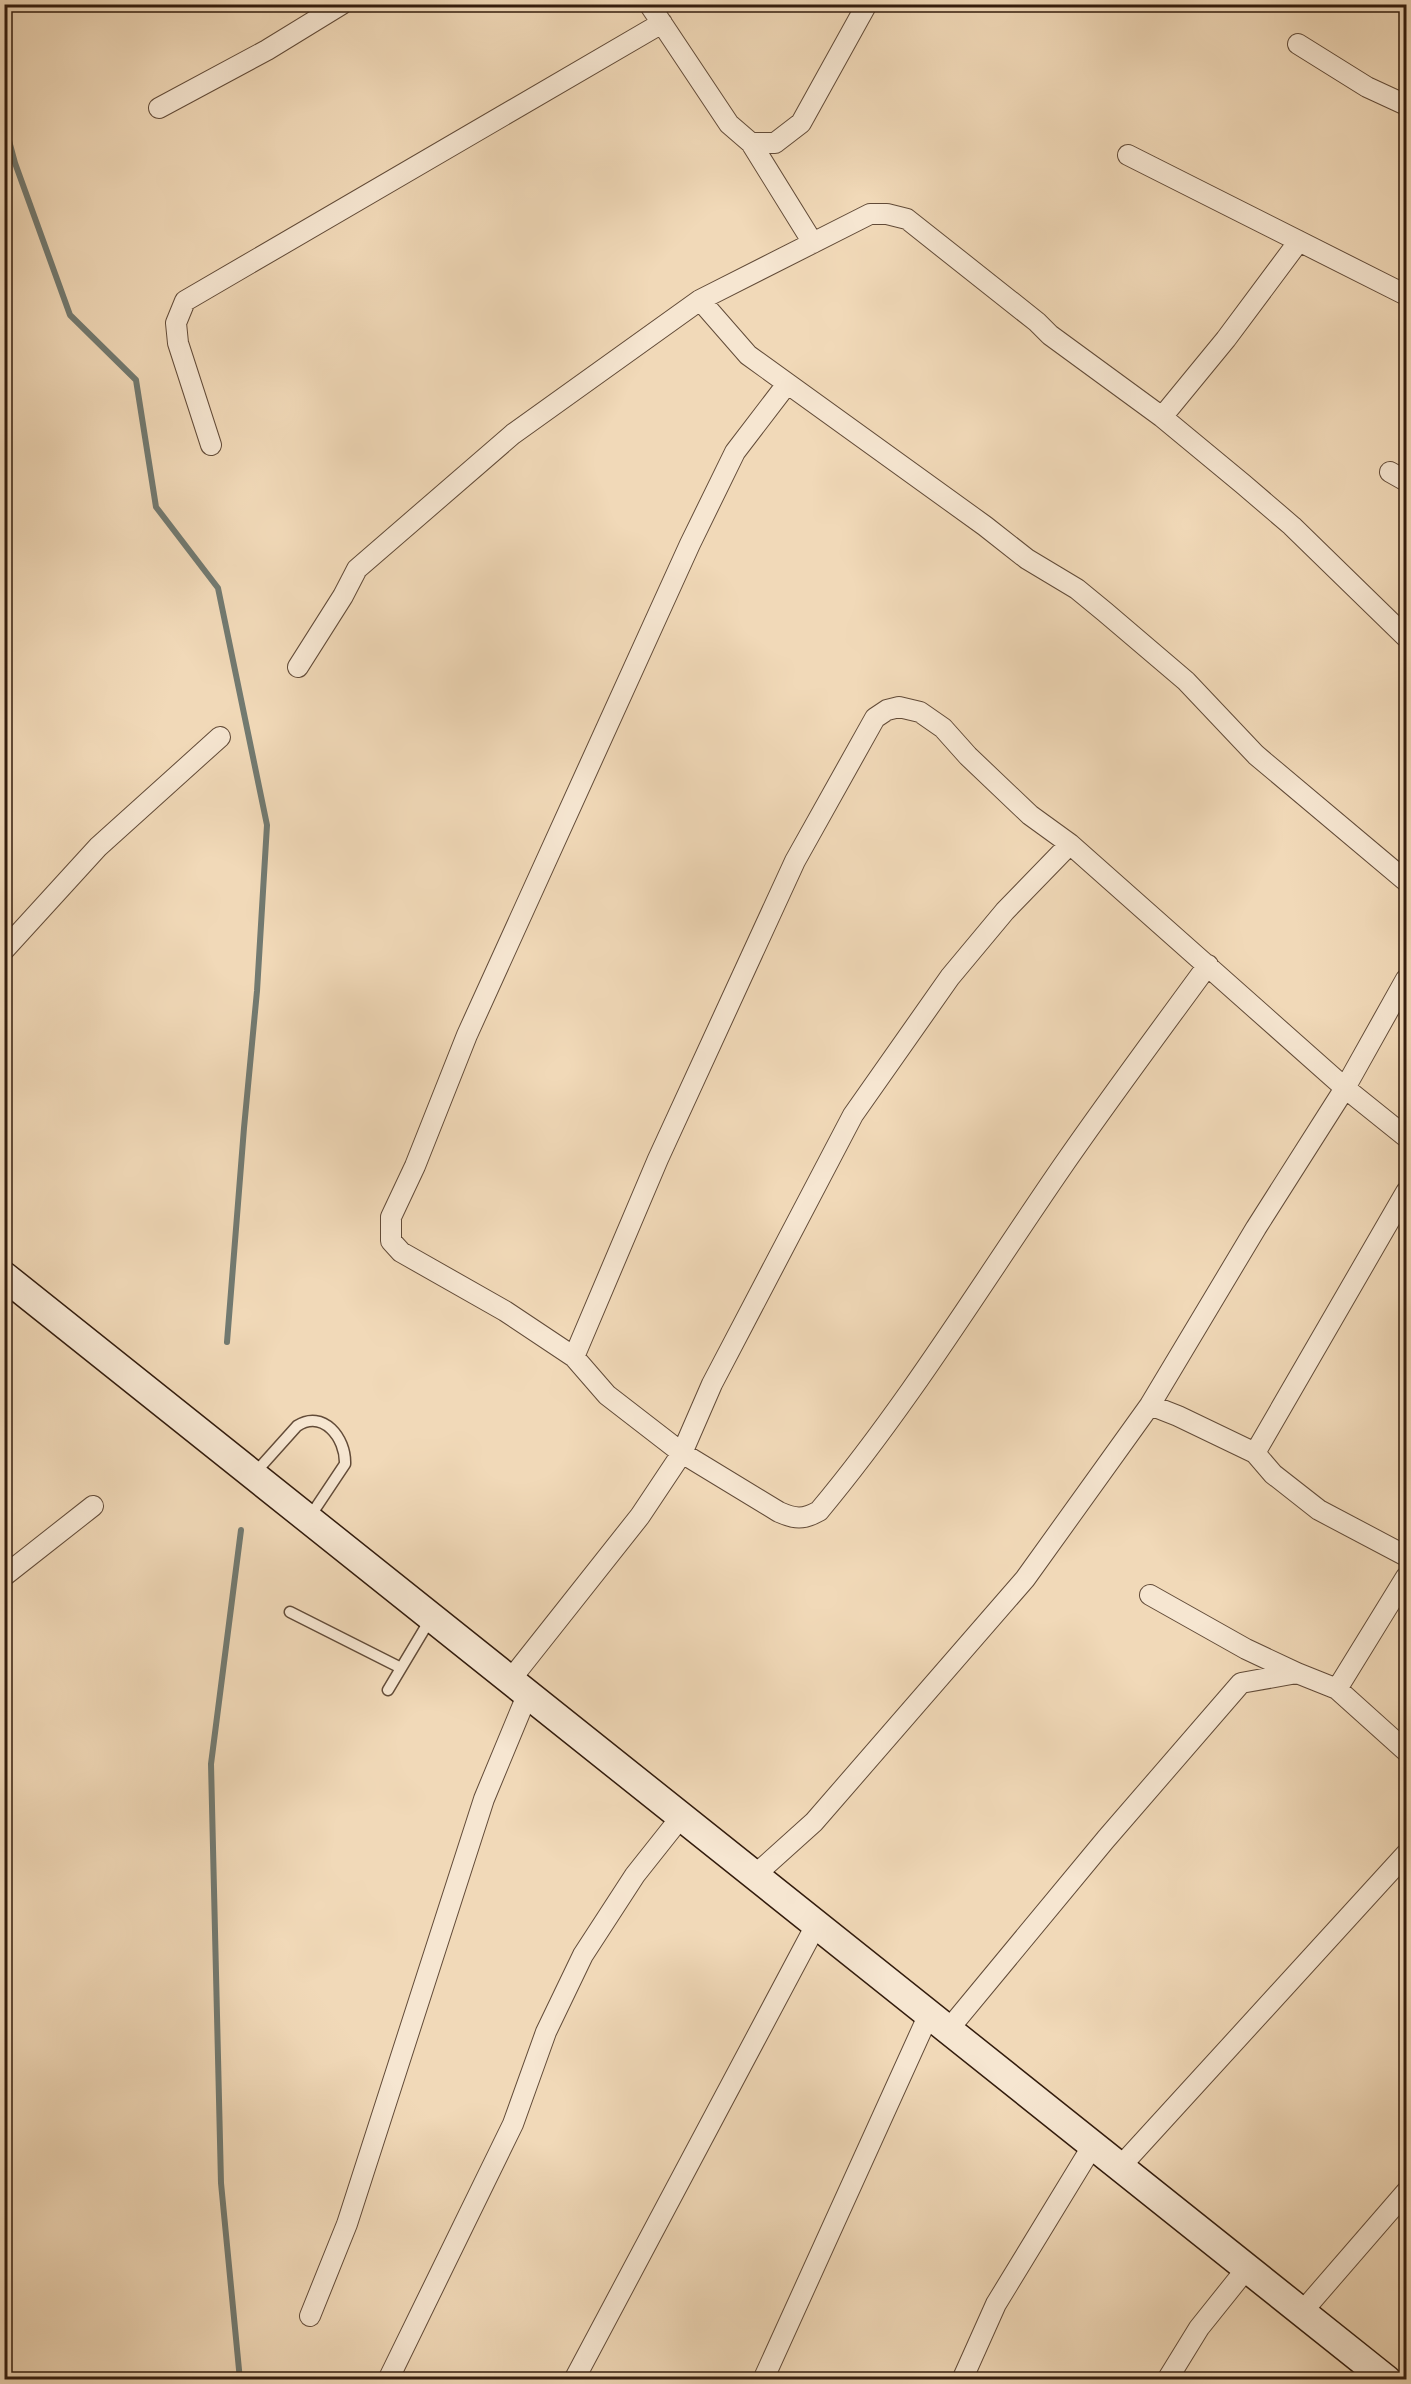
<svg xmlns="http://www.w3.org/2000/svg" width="1411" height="2384" font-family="'IM FELL English',serif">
  <rect width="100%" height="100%" fill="#f1d9b8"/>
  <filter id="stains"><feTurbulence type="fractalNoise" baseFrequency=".00333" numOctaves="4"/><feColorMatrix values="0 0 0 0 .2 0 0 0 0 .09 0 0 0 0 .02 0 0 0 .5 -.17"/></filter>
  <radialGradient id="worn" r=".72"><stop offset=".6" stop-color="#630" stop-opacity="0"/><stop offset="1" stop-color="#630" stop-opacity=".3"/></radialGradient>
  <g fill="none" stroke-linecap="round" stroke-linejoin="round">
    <path stroke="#727a71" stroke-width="6" d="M4,122L15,163L70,315L136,380L156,507L218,588L267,825L257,991L244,1128L227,1342
      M240,2380L221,2183L211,1764L241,1530"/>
    <defs>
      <path id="service" d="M254,1474L297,1426C323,1409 346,1438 345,1464L309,1518
        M290,1612L401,1668
        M388,1690L431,1618"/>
      <path id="minor" d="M649,4L729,124L751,143H775L801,123L867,4
        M1298,44L1367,87L1406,105
        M159,108L267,50L342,4
        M751,143L813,243
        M1128,155L1406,295
        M700,300L748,355L985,526L1027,559L1077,589L1105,612L1186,681L1256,755L1406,881
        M787,384L735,452L690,544L467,1035L415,1166L391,1217V1241L401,1252L505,1311L574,1357L607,1395L682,1453L779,1512C795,1519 803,1520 819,1511C909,1403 982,1283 1062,1167C1109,1099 1159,1032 1208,965
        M1162,417L1226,339L1299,241
        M211,445L178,343L176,323L185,301L662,23
        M1390,472L1406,481
        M298,667L343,596L357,569L513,434L700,300L870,214H887L907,219L1037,322L1050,335L1162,417L1243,484L1292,526L1406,637
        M4,950L98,847L220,737
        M574,1357L658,1159L795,861L875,718L887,710L899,707L920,712L943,728L968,756L1030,815L1070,844L1345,1088L1406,1137
        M1150,1405L1178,1416L1255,1453L1273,1474L1319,1510L1406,1556
        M1255,1453L1406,1192
        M4,1576L93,1506
        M1150,1595L1246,1649L1297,1673L1337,1689L1406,1751
        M511,1679L640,1516L682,1453L712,1384L853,1115L950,977L1005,911L1070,844
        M1337,1689L1406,1577
        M755,1875L814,1822L1025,1579L1150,1405L1256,1228L1345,1088L1406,979
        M948,2030L1106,1839L1241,1683L1297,1673
        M1120,2167L1406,1854
        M1302,2312L1406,2192
        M310,2316L347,2224L484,1799L528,1693
        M388,2380L513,2124L546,2032L583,1955L635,1875L681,1817
        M574,2380L816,1925
        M763,2380L929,2014
        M962,2380L996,2304L1093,2145
        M1167,2380L1199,2328L1247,2268"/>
      <path id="secondary" d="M4,1276L1387,2380"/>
    </defs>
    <use href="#service" stroke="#624b38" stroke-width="13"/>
    <use href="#minor" stroke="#624b38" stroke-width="22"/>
    <use href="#secondary" stroke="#331c0d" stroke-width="31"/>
    <use href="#service" stroke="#f6e6d1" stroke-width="10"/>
    <use href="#minor" stroke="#f6e6d1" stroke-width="20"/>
    <use href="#secondary" stroke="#f6e6d1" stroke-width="28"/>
  </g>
  <rect width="1411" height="2384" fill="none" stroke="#f1d9b8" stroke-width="24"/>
  <rect x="6" y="6" width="1399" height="2372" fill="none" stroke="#331c0d" stroke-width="3"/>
  <rect x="12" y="12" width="1387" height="2360" fill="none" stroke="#331c0d" stroke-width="1.5"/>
  <rect width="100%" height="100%" filter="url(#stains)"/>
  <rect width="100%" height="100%" fill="url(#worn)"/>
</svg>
